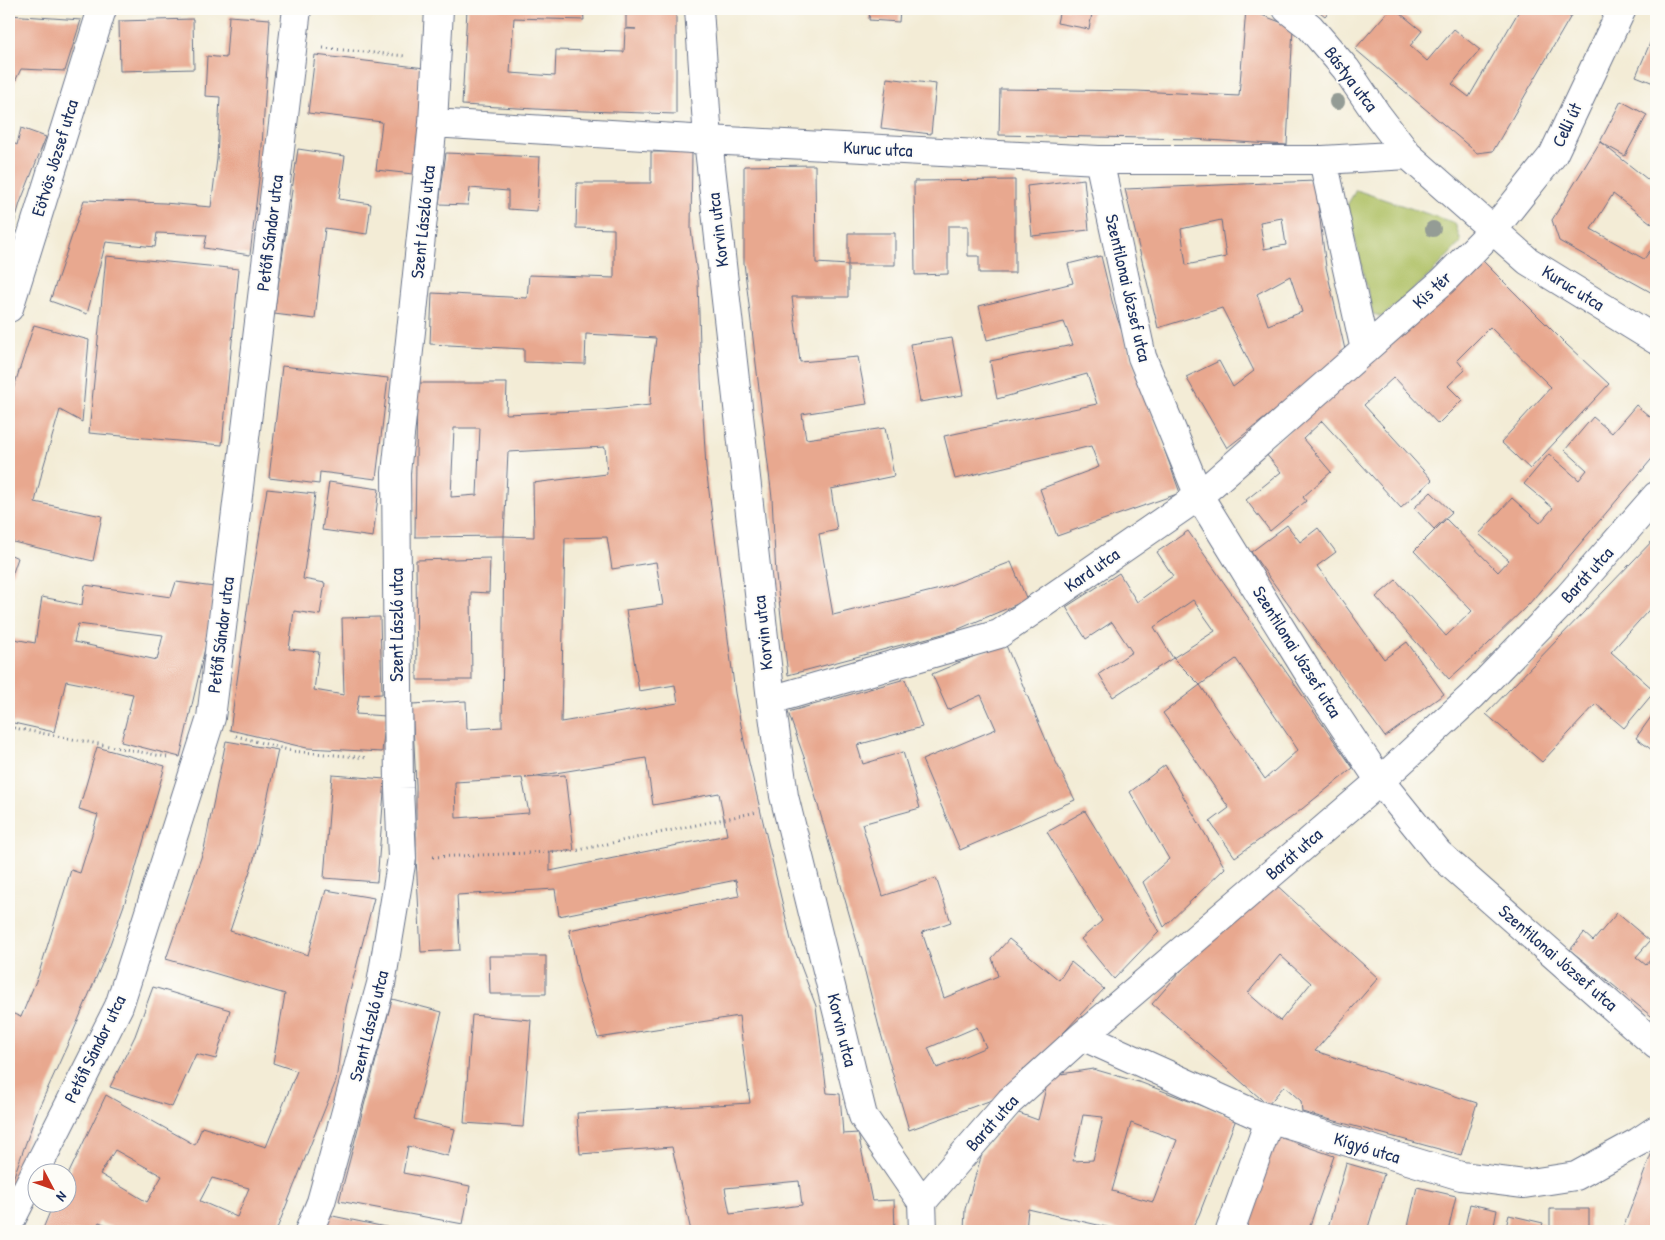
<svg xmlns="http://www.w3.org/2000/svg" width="1665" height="1240" font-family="'Patrick Hand',sans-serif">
  <rect width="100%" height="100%" fill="#fdfcf7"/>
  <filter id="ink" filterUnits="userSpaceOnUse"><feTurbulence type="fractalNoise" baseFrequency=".02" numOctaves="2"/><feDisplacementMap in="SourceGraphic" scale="10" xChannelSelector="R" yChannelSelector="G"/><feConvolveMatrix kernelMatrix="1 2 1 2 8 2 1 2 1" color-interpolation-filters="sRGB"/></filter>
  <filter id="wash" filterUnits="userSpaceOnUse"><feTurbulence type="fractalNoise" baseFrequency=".0096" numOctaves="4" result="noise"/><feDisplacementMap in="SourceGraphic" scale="20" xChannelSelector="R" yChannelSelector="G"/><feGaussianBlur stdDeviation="1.12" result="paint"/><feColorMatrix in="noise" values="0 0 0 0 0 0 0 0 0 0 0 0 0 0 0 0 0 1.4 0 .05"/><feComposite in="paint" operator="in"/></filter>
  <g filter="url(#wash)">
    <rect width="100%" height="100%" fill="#f3ecd6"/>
    <path fill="#aec064" stroke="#647861" d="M1356,190L1455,223L1461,242L1430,275L1382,317L1373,314L1347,205Z"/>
    <g id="blocks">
      <path fill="#e8a88f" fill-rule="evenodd" d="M467,9H583L584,20L514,18L510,73L555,76L556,50L624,52L625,29H636L626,28V9H676V114L554,110L462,105Z
        M870,9H900L899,22L869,20Z
        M1060,9H1093L1089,29L1057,23Z
        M1246,9L1293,27L1287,145L1192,139L999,135L1000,89L1137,91L1239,96Z
        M1316,9H1331L1325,16Z
        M1390,9H1395L1422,31L1410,46L1427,61L1454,29L1480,50L1452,84L1469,97L1520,9H1575L1493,151L1477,153L1355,49Z
        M9,15L81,20L65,71L21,69L9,94Z
        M229,16L270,19L261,162L250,255L204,248L207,235L157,233L155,247L106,242L87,314L50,301L84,200L164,203L211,207L217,159L220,97L205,96L207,56L226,58Z
        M193,19L194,69L120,71L119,21Z
        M1656,29V84L1636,76Z
        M315,55L425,68L413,174L376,170L382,122L308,113Z
        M887,78L936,84L931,134L881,128Z
        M1621,101L1647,115L1625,156L1600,142L1656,186V223L1655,226L1613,194L1591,229L1644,259L1656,243V295L1559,241L1552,220L1600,142Z
        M21,128L46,137L20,203L9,242V141L17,145Z
        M298,149L345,156L339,199L371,204L367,234L325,228L315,319L274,314Z
        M651,152H692L691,229L698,282L701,378L706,468L735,693L744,741L791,940L816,1006L827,1093L840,1094L843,1134L858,1133L872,1201L894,1200L895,1231H691L672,1147L580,1154L577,1113L750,1103L739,1016L598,1038L580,983L569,930L739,896L736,880L559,916L555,889L457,895L460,950L421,952L416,858V785L412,704L466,701L467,729L502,727L504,536L534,537L533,483L607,474L605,447L508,452L504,536L415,537L417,383H507L506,414L603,410L650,405L651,380L656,338L586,334L585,364L524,362V349L430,344L432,293L527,298L529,275L614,278V229L576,228L577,183H651ZM454,428H480L477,495L451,497ZM607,537L612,569L656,562L663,605L626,610L639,691L675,685L678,703L561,722L565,538ZM646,758L653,805L719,793L727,835L550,871V851H574L565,775L525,778ZM522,778L529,813L456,818L455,782ZM799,1181L802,1205L730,1214L725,1188Z
        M446,153L540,157L537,211L508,209V191L470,188L468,205L439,204Z
        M815,165L816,263L848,265V233H895V265H848V297H792L800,362L858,357L867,404L802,414L806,439L885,428L894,476L831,489L837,530L819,534L833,615L940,589L1011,562L1027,600L954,631L788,675L776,575L772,498L744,263V166Z
        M1084,179L1089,230L1032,236L1027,186Z
        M1015,180V273H979V256H968V226H948V274L915,275L914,181Z
        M1315,181L1326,267L1346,354L1227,448L1186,377L1219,361L1233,387L1254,371L1222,308L1158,328L1125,189ZM1282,218L1286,245L1264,249L1260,222ZM1221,220L1226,257L1186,265L1181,229ZM1290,276L1302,312L1268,325L1257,294Z
        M106,256L239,269L222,445L89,433Z
        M1101,256L1114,309L1180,493L1057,536L1040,489L1099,467L1091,446L955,479L944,436L1097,404L1087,374L997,399L990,361L1073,345L1064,322L987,340L979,306L1073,283L1068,264Z
        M1480,258L1567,345L1609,384L1530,469L1501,442L1551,387L1490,327L1457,360L1465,370L1448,386L1462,400L1438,424L1394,377L1364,405L1432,480L1401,508L1322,421L1303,439L1331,472L1303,497L1306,501L1270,531L1246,500L1281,472L1265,453Z
        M34,325L89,340L82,422L60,410L43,468L35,502L102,516L93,561L9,541V402Z
        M952,338L963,395L920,402L910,344Z
        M282,366L388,378L376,479L320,472L319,484L269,478Z
        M1636,405L1656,422V454L1529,604L1486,646L1449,679L1376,597L1396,580L1446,636L1472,611L1414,551L1446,519L1498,572L1509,560L1479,534L1512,498L1540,523L1553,508L1524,484L1549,454L1579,480L1587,470L1565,450L1593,417L1612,433Z
        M329,482L379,489L373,537L322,530Z
        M267,489L315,494L303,579L325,583L320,615L294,611L289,649L319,652L314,690L344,695L342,618L380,617L382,694L359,695L356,714L386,716L382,752L307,748L230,730L248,604Z
        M1431,492L1452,512L1434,529L1414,508Z
        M1287,525L1300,542L1318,528L1336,552L1317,566L1384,659L1407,642L1444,694L1385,737L1251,552Z
        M1188,531L1353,768L1292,817L1235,857L1210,822L1229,808L1163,713L1200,685L1265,779L1298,750L1236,659L1200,685L1173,658L1215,631L1193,600L1154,627L1173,658L1113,697L1099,674L1132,652L1112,622L1086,639L1066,607L1119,573L1137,602L1173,576L1157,552Z
        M1656,537V602L1611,652L1655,691L1624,728L1596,704L1542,762L1486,714Z
        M9,554L18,558L9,584Z
        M490,558L489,593L471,592L472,680H417L416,560Z
        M176,582L214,587L206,644L180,757L121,742L133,694L66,681L54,732L9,722V638L35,643L42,597L82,605L85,585L171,597ZM78,624L163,635L157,660L74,642Z
        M1005,643L1052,754L1075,800L960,850L922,760L996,729L981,695L948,710L932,674Z
        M905,679L922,727L857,745L863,764L903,752L920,808L862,824L883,896L936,878L951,922L922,932L944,998L998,976L992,958L1009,939L1059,980L1071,962L1104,989L1043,1055L1000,1097L909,1130L879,1027L860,952L805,760L788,712ZM977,1027L986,1047L937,1068L928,1048Z
        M1656,710V753L1636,738Z
        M226,741L278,750L254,859L230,931L308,955L326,890L374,898L346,1007L336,1081L276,1231H123L99,1222L94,1231H42L54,1202H68V1175L106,1095L195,1145L202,1127L266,1147L297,1071L273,1063L285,994L166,959L204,849ZM115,1150L162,1176L147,1202L100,1174ZM212,1178L249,1188L237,1217L200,1201Z
        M97,747L165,766L130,888L109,947L71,1037L37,1112L9,1190V1047L12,1041L9,1040V1012L21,1017L38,976L71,870L80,873L98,815L79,809Z
        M1165,765L1225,868L1164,927L1143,882L1169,859L1130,792Z
        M332,775L385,779L377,882L324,878Z
        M1085,811L1159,932L1114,979L1081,939L1102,921L1047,832Z
        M1272,881L1378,978L1315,1051L1477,1103L1461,1155L1302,1112L1301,1101L1284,1086L1268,1105L1152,1004L1199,950ZM1280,955L1311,983L1280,1021L1248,993Z
        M1617,913L1650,941L1636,957L1646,965L1656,953V1020L1570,950L1584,933L1593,941Z
        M489,956H546V994H490Z
        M153,987L230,1010L216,1059L196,1054L172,1107L110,1087L135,1036Z
        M392,999L442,1012L414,1119L455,1129L448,1156L408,1146L403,1173L470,1186L463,1224L339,1201Z
        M472,1015L531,1020L523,1127L464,1123Z
        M1093,1069L1142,1083L1236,1119L1199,1215L1191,1231H1124L1028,1209L1026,1231H964L965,1209L982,1154L1016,1112L1038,1120L1047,1084L1061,1074ZM1083,1115L1103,1117L1093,1160L1073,1161ZM1131,1123L1177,1140L1153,1202L1112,1191Z
        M1273,1135L1334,1156L1308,1231H1240Z
        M1652,1152L1656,1153V1231H1622Z
        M1346,1163L1384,1174L1367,1231H1327Z
        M1417,1187L1456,1196L1448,1231H1407Z
        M1470,1204L1497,1210L1493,1231H1464Z
        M1550,1209H1589V1231H1550Z
        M328,1215L400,1230V1231H321Z
        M1509,1215L1543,1223L1540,1231H1505Z"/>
    </g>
  </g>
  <g filter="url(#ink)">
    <use href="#blocks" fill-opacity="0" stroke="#677188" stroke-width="1"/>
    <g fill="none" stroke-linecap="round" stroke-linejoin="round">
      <defs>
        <path id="minor" d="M699,9L708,140L771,700L784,796L863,1116L922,1202L923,1231
          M1287,9L1310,27L1346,69L1376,113L1408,155L1528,261L1656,340
          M433,123L708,140L1099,160H1323L1408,155
          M1099,160L1142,357L1199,496L1314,682L1380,781L1438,853L1656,1045
          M1323,160L1365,350
          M9,308L102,9
          M771,700L999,634L1199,496L1443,281L1494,229L1553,155L1622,9
          M1082,1036L1255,1114L1461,1176L1524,1184L1576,1176L1638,1142L1656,1130
          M922,1202L1010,1101L1082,1036L1380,781L1472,696L1568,597L1656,496
          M9,1224L119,1006L211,718L297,9
          M309,1231L321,1202L381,984L402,858L399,788L396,473L433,123L439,9
          M1230,1231L1270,1118"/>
      </defs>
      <use href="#minor" stroke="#677188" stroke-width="30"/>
      <path stroke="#677188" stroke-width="3" stroke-dasharray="1 4" stroke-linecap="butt" d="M323,48L406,56
        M9,727L167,757
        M236,736L292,751L368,758
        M433,857L574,851L757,812"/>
      <use href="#minor" stroke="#fff" stroke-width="28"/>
    </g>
    <g fill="#949c95">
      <circle cx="1337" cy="102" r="8"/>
      <circle cx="1433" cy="229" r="8"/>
    </g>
  </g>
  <g text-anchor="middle" stroke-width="4" stroke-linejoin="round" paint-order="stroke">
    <g font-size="18" fill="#1b2f5e" stroke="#fdfcf7">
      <text transform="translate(1351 79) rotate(53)" y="6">Bástya utca</text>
      <text transform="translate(1567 125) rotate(-65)" y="6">Celli út</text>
      <text transform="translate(878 149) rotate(3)" y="6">Kuruc utca</text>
      <text transform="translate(55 158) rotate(-73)" y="6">Eötvös József utca</text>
      <text transform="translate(423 222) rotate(-84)" y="6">Szent László utca</text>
      <text transform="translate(718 230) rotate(-97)" y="6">Korvin utca</text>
      <text transform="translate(270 233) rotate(-83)" y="6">Petőfi Sándor utca</text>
      <text transform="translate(1128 288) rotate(77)" y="6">Szentilonai József utca</text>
      <text transform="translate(1573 288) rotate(32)" y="6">Kuruc utca</text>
      <text transform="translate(1432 290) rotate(-43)" y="6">Kis tér</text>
      <text transform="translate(1092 570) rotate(-35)" y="6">Kard utca</text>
      <text transform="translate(1587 575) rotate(-48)" y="6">Barát utca</text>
      <text transform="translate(397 625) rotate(-90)" y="6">Szent László utca</text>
      <text transform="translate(763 633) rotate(-96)" y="6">Korvin utca</text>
      <text transform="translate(221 635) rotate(-83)" y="6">Petőfi Sándor utca</text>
      <text transform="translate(1297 652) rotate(58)" y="6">Szentilonai József utca</text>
      <text transform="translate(1294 854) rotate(-41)" y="6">Barát utca</text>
      <text transform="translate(1558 958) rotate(41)" y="6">Szentilonai József utca</text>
      <text transform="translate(369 1026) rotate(-76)" y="6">Szent László utca</text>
      <text transform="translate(842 1030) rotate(76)" y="6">Korvin utca</text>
      <text transform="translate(95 1049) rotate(-64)" y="6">Petőfi Sándor utca</text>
      <text transform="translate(992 1123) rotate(-48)" y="6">Barát utca</text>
      <text transform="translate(1367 1148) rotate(17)" y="6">Kígyó utca</text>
    </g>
  </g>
  <rect width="1665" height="1240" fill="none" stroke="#fdfcf7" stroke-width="30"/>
  <g transform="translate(52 1188) rotate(131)"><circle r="24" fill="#fdfcf7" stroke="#a3aaba"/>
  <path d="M0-4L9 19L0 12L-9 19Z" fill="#c8321e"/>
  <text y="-8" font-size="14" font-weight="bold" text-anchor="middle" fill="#1b2f5e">N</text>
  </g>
</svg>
